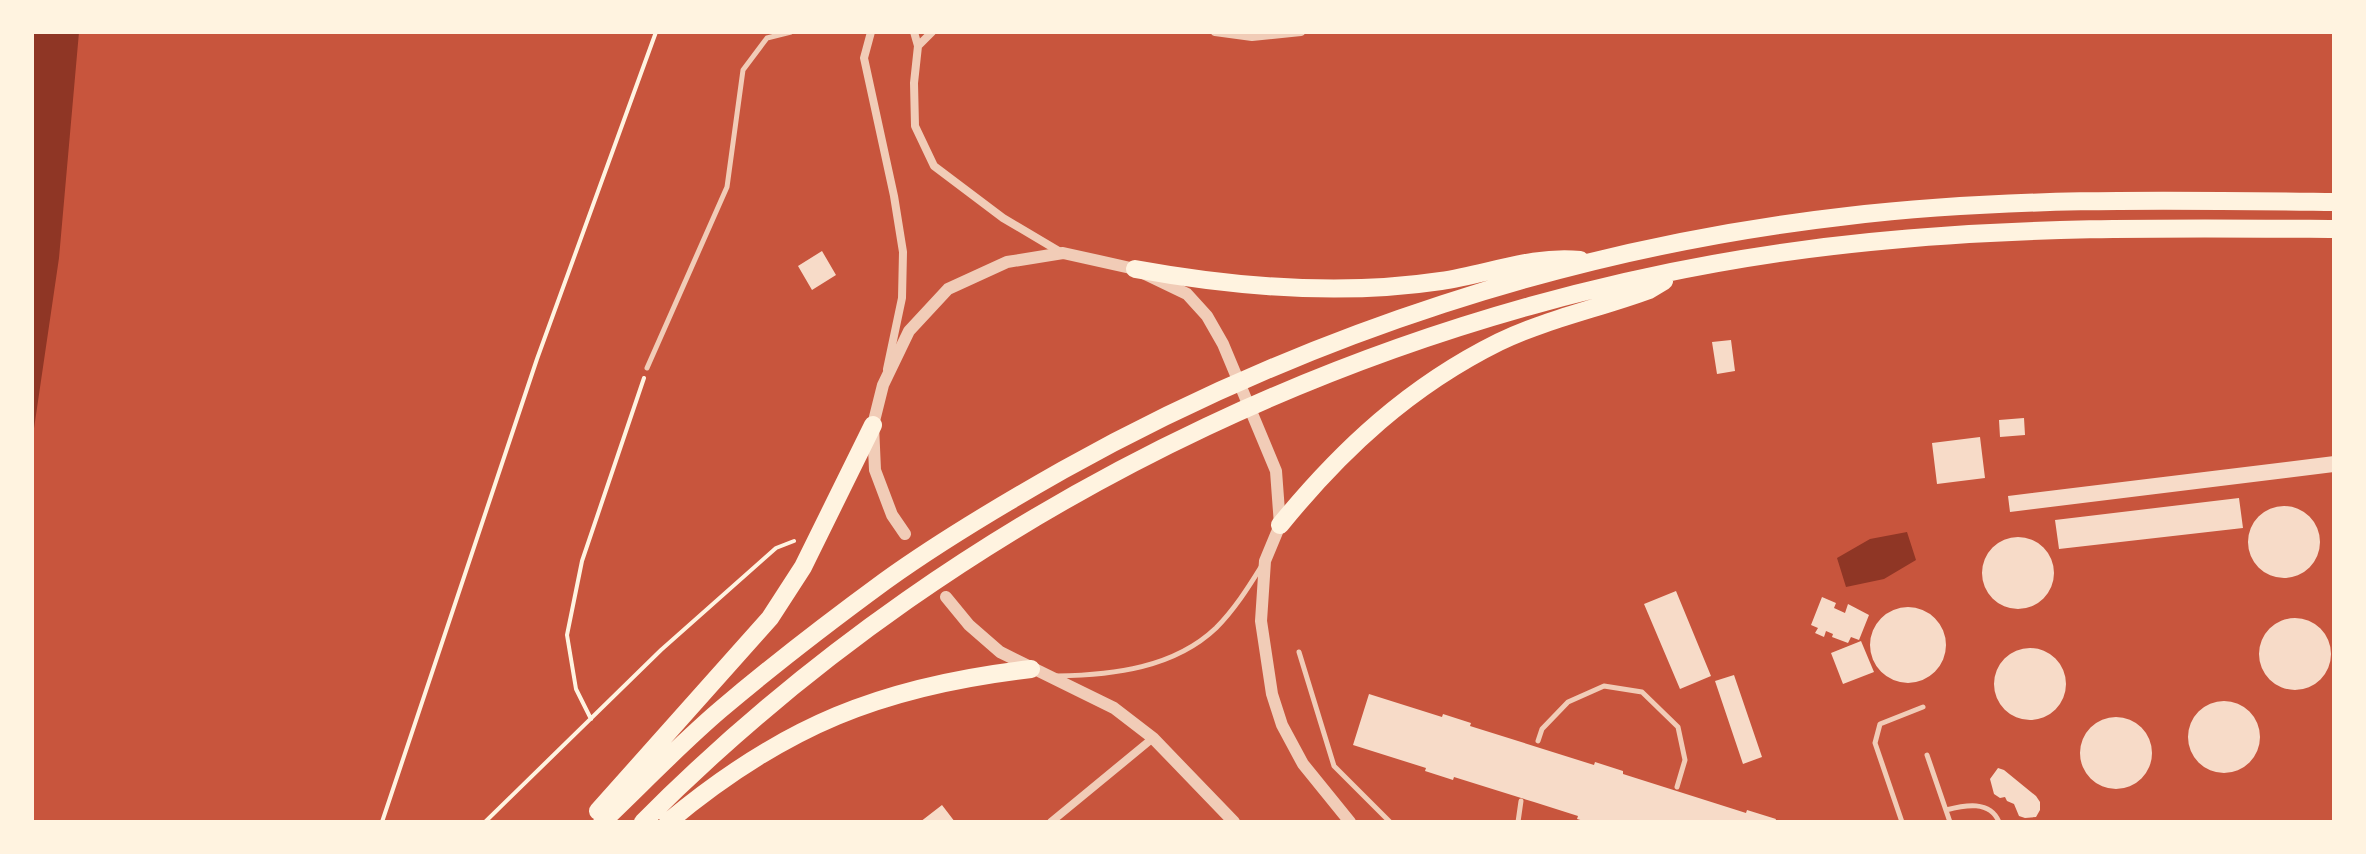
<svg xmlns="http://www.w3.org/2000/svg" width="2366" height="854" font-family="Lora,serif">
  <rect width="100%" height="100%" fill="#c8553d"/>
  <path fill="#8f3625" d="M32,32H79L59,258L32,442Z
    M1907,532L1916,560L1884,579L1846,587L1837,558L1870,539Z"/>
  <path fill="#f7dbc8" d="M822,251L836,275L812,290L798,266Z
    M1731,340L1735,371L1717,374L1712,342Z
    M2024,418L2025,435L2000,437L1999,420Z
    M1980,437L1985,478L1937,484L1932,443Z
    M2334,456V472L2010,512L2008,496Z
    M2239,498L2243,528L2059,549L2055,520Z
    M2248 542a36 36 0 1 1 72 0a36 36 0 1 1-72 0Z
    M1982 573a36 36 0 1 1 72 0a36 36 0 1 1-72 0Z
    M1676,591L1711,676L1680,689L1644,604Z
    M1822,597L1836,603L1834,608L1845,613L1848,604L1869,615L1859,640L1851,637L1848,643L1832,637L1833,634L1826,631L1824,637L1815,633L1818,628L1811,625Z
    M1870 645a38 38 0 1 1 76 0a38 38 0 1 1-76 0Z
    M2259 654a36 36 0 1 1 72 0a36 36 0 1 1-72 0Z
    M1861,641L1874,672L1843,684L1831,653Z
    M1994 684a36 36 0 1 1 72 0a36 36 0 1 1-72 0Z
    M1734,675L1762,757L1743,764L1715,681Z
    M1369,694L1442,717L1443,714L1471,723L1470,726L1594,765L1595,762L1623,771V774L1746,813L1747,810L1776,819L1775,822H1587L1577,819L1578,816L1534,802L1454,777L1453,780L1425,771L1426,768L1353,745Z
    M2188 737a36 36 0 1 1 72 0a36 36 0 1 1-72 0Z
    M2080 753a36 36 0 1 1 72 0a36 36 0 1 1-72 0Z
    M1998,768L2004,770L2036,796L2040,802V810L2036,817L2025,818L2019,816L2014,804L2007,801L2005,797L2000,798L1994,794L1990,779Z
    M942,805L955,822H920Z"/>
  <g fill="none" stroke-linecap="round" stroke-linejoin="round">
    <path stroke="#fff3e0" stroke-width="4" d="M591,719L576,689L567,635L582,561L644,378
      M382,822L537,359L656,32
      M485,822L661,650L776,548L794,541"/>
    <path stroke="#f1ccb7" stroke-width="5" d="M647,368L727,187L743,70L767,38L791,32
      M1299,652L1334,766L1390,822
      M1057,676C1113,675 1174,668 1216,628C1234,610 1248,588 1261,567
      M1538,741L1542,729L1568,702L1604,686L1642,692L1678,727L1685,760L1677,787
      M1927,755L1950,822
      M1946,810C1965,805 1990,800 1999,822
      M1518,822L1521,801
      M1902,822L1875,743L1880,724L1923,707"/>
    <path stroke="#f1ccb7" stroke-width="8" d="M871,32L864,58L894,196L903,252L902,298L887,369
      M914,32L918,46
      M932,32L918,46L914,83L915,126L934,166L1003,218L1062,253
      M1215,32L1252,37L1301,32
      M1051,822L1153,738"/>
    <path stroke="#f1ccb7" stroke-width="12" d="M905,534L892,515L875,470L873,425L883,385L909,331L948,289L1007,262L1063,253L1135,269L1187,294L1207,316L1223,344L1276,471L1280,525L1265,561L1261,621L1272,694L1282,725L1303,764L1350,822
      M946,597L969,625L1000,652L1114,708L1153,738L1234,822"/>
    <path stroke="#fff3e0" stroke-width="18" d="M1135,269C1234,287 1341,296 1441,281C1488,274 1533,255 1580,260
      M1280,525C1342,449 1410,386 1499,342C1547,319 1600,308 1649,290L1664,281
      M598,811L770,618L803,567L873,425
      M602,822C641,785 679,745 720,710C773,665 829,622 885,581C942,540 1003,504 1063,470C1305,335 1573,247 1848,216C2009,197 2172,200 2334,202
      M643,822C967,496 1413,287 1870,242C2024,226 2179,228 2334,229
      M668,822C783,726 882,686 1031,669"/>
  </g>
  <rect width="2366" height="854" fill="none" stroke="#fff3e0" stroke-width="68"/>
</svg>
